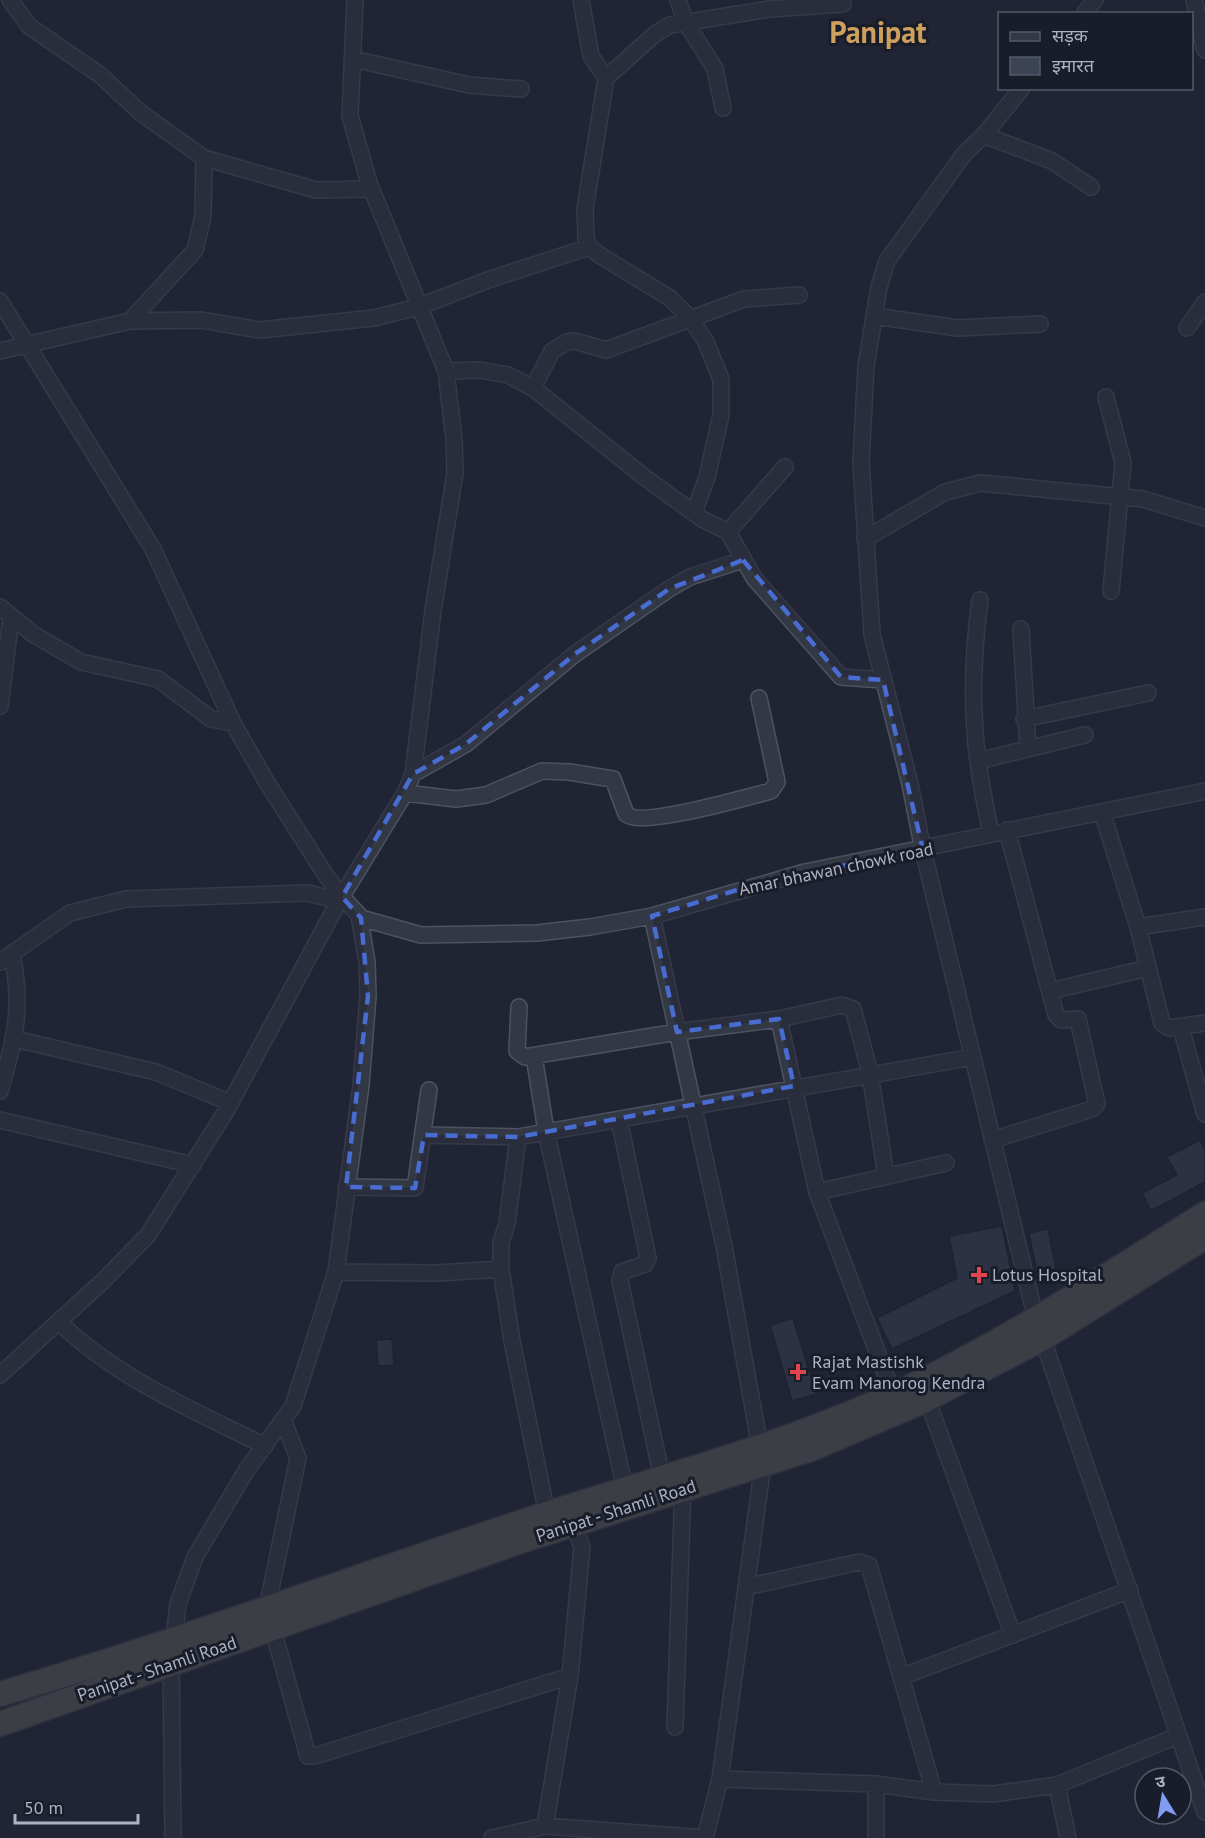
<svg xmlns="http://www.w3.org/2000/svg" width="1205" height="1838" font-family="'PT Sans','Noto Sans Devanagari',sans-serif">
  <rect width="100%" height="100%" fill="#202534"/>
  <path fill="#3c4355" stroke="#1b1f2c" stroke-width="1.5" d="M1200,1140L1205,1150V1182L1151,1211L1142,1193L1177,1175L1167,1157Z
    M1002,1226L1015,1291L892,1349L877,1318L957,1278L949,1236Z
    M1048,1229L1056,1269L1037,1273L1029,1233Z
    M793,1318L816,1394L792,1401L770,1325Z
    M392,1339L394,1365L378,1366L376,1340Z"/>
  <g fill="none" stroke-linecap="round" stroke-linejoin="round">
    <defs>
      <path id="minor" d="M10,0L29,26L100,75L141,113L204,158L316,190L371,189
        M581,0L591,56L606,78
        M678,0L685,21L715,69L723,108
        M1194,0L1205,50
        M1084,14L1095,0
        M353,59L469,85L521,89
        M1022,88L984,135L964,154L887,261L879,287L866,366L861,462L872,634L910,784L923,850L1036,1320L1205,1812
        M984,135L1052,161L1091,187
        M0,301L153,549L233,723L266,781L325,874L342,897L359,915L367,962L368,996L361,1085L336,1272L293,1406L246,1471L195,1557L178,1604L171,1664L173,1838
        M874,316L958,328L1040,324
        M130,321L195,250L203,216L204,158
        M1187,328L1205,302
        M0,351L130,321L201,320L259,330L374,318L418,307L488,280L589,247
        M446,371L480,370L508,375L533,388L643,476L702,519L728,532L754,578L841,677L883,680
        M533,388L552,351L567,342L575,341L606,350L744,299L799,295
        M1106,397L1123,463L1111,591
        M694,513L707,477L721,415V379L705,340L690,318L670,298L601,256L589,247L586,238L585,209L606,78L655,34L670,25L769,9L843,4
        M728,532L785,467
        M865,539L945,492L981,483L1143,499L1205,518
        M980,600C973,652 971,709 978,761C981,785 986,810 991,834
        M0,607L33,634L81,662L158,679L211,719L233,723
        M1021,629L1028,749
        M0,706L11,617
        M1024,719L1148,693
        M978,761L1085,735
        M413,774L466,744L575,654L669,589L690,577L743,560
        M405,793L456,799L486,795L542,771L569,772L613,779L626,814C641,828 747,797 771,791L777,782L759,698
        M1102,812L1138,927L1162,1023L1169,1028L1205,1023
        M652,916L724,1246L763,1464L720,1779L705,1838
        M361,918L421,935L537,933L590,927L652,916L805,872L1205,791
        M1138,927L1205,917
        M0,962L70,913L126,899L308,893L339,901
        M1050,991L1148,968
        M519,1007L517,1051L525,1057L677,1032L779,1019L842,1005L853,1009L870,1073L886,1176
        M779,1019L817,1192L893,1394
        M1181,1028L1205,1114
        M15,1039L156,1072L231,1103
        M534,1056L546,1131L625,1489
        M0,1091C15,1039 23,1008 12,954
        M619,1119L648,1258L645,1264L622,1272L620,1281L662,1478
        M0,1120L193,1165
        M424,1135L518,1137L973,1057
        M518,1137L507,1224L501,1242V1269L512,1341L547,1514
        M992,1140L1092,1109L1097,1104L1078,1019L1061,1020L1056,1015L1007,830
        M346,1187L415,1188L429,1090
        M817,1192L946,1163
        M336,1272L437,1273L501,1269
        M59,1322C118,1379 193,1410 265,1446
        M0,1375L102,1282L148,1235L226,1111L339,901L405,793L413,774L433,611L455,473L454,439L446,371L369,183L350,116L355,0
        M927,1399L1013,1635
        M284,1422L298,1458L267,1608L308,1756H315L570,1676
        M746,1587L859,1562L869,1565L934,1792
        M901,1677L1130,1590
        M675,1727L683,1484
        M720,1779L876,1784L934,1792L993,1794L1057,1785L1177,1736
        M876,1784V1838
        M1057,1785L1068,1838
        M545,1826L570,1676L582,1547L571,1518
        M492,1838L545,1826L705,1838"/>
      <path id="trunk" d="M0,1694C174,1643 344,1581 516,1524C650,1479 790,1446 918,1383C1018,1334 1111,1273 1205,1214
        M0,1724L521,1541L811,1449L921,1402L1043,1338L1205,1237"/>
    </defs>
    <use href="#minor" stroke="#4e5260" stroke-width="18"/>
    <use href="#trunk" stroke="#3b3f4d" stroke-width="27"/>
    <use href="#minor" stroke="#333845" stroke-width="15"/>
    <use href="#trunk" stroke="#5e5e5a" stroke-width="24"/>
  </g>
  <path d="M0 0H1205V1838H0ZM743,560L841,677L883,680L923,850L770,880L652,916L677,1032L779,1019L794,1086L518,1137L424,1135L415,1188L346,1187L368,996L361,918L342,897L413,774L466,744L575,654L669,589Z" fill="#202534" fill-opacity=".55" fill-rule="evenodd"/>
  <path fill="none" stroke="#486cd1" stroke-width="4.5" stroke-dasharray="12 8" stroke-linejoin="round" d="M743,560L841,677L883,680L923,850L770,880L652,916L677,1032L779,1019L794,1086L518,1137L424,1135L415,1188L346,1187L368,996L361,918L342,897L413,774L466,744L575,654L669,589Z"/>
  <g fill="#e0444e" stroke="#191d2a" stroke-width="2">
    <path d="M976 1266h6v6h6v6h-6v6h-6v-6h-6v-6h6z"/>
    <path d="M795 1363h6v6h6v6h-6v6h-6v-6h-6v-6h6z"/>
  </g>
  <g text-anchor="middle" stroke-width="6" stroke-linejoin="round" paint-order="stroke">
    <g font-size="18" fill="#adb2c2" stroke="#191d2a">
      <text transform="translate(836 869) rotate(-12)" y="6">Amar bhawan chowk road</text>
      <text transform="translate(616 1511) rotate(-18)" y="6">Panipat - Shamli Road</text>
      <text transform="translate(157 1669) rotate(-19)" y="6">Panipat - Shamli Road</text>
    </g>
    <g font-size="18" fill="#adb2c2" stroke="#191d2a" text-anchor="start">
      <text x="992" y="1281">Lotus Hospital</text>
      <text x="812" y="1368">Rajat Mastishk<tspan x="812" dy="21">Evam Manorog Kendra</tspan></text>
    </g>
    <g font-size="30" font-weight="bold" fill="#cea05d" stroke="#191d2a">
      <text x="878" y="43">Panipat</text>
    </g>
  </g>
  <rect x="998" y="12" width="195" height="78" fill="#191d2a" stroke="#545967" stroke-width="1.5"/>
  <rect x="1010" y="32" width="30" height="9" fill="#333845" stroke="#545967" stroke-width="1.5"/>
  <text x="1052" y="42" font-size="18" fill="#adb2c2">सड़क</text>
  <rect x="1010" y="57" width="30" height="18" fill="#3c4355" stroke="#545967" stroke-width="1.5"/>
  <text x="1052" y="72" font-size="18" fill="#adb2c2">इमारत</text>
  <g transform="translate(1163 1796) rotate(349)"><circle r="28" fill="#191d2a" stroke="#545967" stroke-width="1.5"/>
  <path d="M0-4.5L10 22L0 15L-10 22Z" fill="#829bf3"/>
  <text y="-9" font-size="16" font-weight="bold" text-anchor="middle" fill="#adb2c2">उ</text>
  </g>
  <path d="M15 1814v9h123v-9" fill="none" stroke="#adb2c2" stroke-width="3"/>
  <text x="24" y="1814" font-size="18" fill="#adb2c2" stroke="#191d2a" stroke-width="4.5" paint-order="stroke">50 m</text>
</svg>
